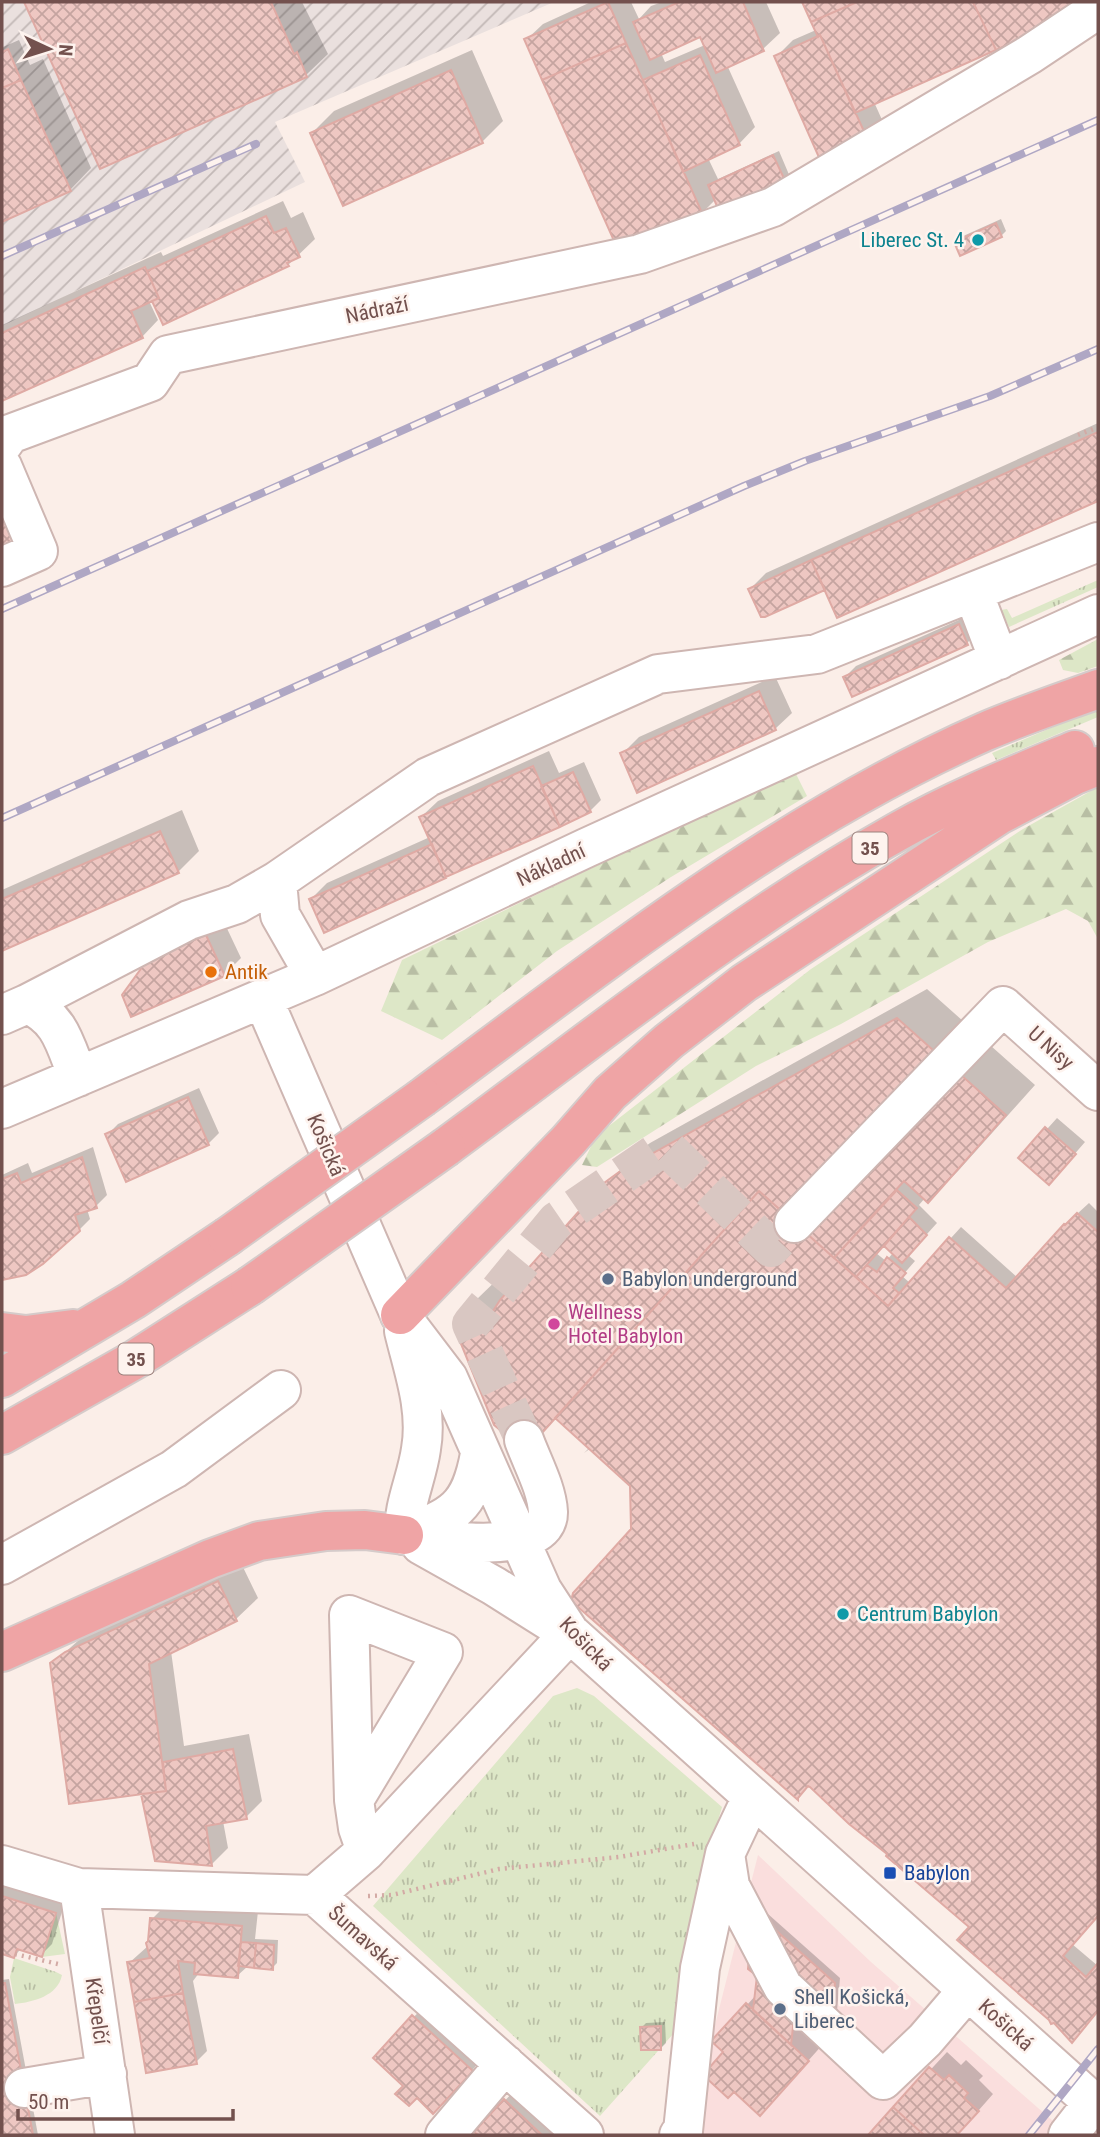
<svg xmlns="http://www.w3.org/2000/svg" width="1100" height="2137" font-family="'Roboto Condensed',sans-serif">
  <defs>
    <pattern id="industrial-furrows" width="10" height="10" patternUnits="userSpaceOnUse" patternTransform="scale(1.75)"><rect width="10" height="10" fill="#eae0de"/><path d="M-1 1l2-2M0 10L10 0M9 11l2-2" fill="none" stroke="#c2b8b6"/></pattern>
    <pattern id="grass-tufts" width="24" height="20" patternUnits="userSpaceOnUse" patternTransform="scale(1.75)"><rect width="24" height="20" fill="#dde7c7"/><path d="M3 7l-1-3M5 7V3M7 7l1-3M15 17l-1-3M17 17v-4M19 17l1-3" fill="none" stroke="#b8bea4"/></pattern>
    <pattern id="forest-firs" width="22" height="20" patternUnits="userSpaceOnUse" patternTransform="scale(1.75)"><rect width="22" height="20" fill="#dde7c7"/><path d="M5 1l3.5 6h-7zM16 11l3.5 6h-7z" fill="#b8bea4"/></pattern>
    <pattern id="building-cross-hatch" width="8" height="8" patternUnits="userSpaceOnUse" patternTransform="scale(1.75)"><rect width="8" height="8" fill="#eec7c2"/><path d="M0 0l8 8M0 8l8-8" fill="none" stroke="#c5a4a0"/></pattern>
  </defs>
  <rect width="100%" height="100%" fill="#fbeee8"/>
  <path fill="#fadedd" d="M758,1855L871,1962L1069,2135H694L711,2041Z"/>
  <path fill="url(#industrial-furrows)" d="M2,2H554L275,122L305,182L2,326Z"/>
  <path fill="url(#grass-tufts)" d="M1098,580V587L1009,627L1001,610L1007,609L1012,618Z
    M1098,708V717L996,760L992,753Z
    M577,1688L594,1696L722,1807L697,1893L674,2033L600,2116L373,1906L553,1696Z
    M56,1913L65,1954L42,1957Z
    M14,1958L56,1972L62,1975C58,1996 33,2002 15,2004L10,1977Z"/>
  <path fill="url(#forest-firs)" d="M1098,639V666L1078,673L1063,670L1059,660Z
    M794,770L807,796L671,877L557,951L442,1040L381,1011L402,960Z
    M1098,787V939L1088,921L1066,909L988,942L841,1024L756,1066L597,1167L582,1165L596,1136L811,969L1023,829Z"/>
  <path fill="#0003" fill-rule="evenodd" d="M25,2H302L328,54L306,75L100,167Z
    M591,2H631L639,19L651,6L662,2H766L780,33L763,49L727,65L755,127L739,144L708,158L718,179L779,151L793,184L716,199L702,213L526,40L543,24ZM701,35L705,45L665,62L661,53Z
    M803,2H1096L874,102L883,122L867,139L776,57L793,40L816,30Z
    M19,40L30,65L43,59L91,168L70,190L2,220V43L3,47Z
    M472,50L503,121L482,142L312,133L334,111Z
    M283,201L291,218L303,212L315,239L288,265L164,323L153,299L149,301L158,320L142,337L2,399V325L161,252L163,256Z
    M1001,219L1006,231L1001,236L956,242L961,237Z
    M1098,423V499L838,616L826,588L750,589L766,573Z
    M970,615L978,632L967,643L845,677L856,666Z
    M775,676L792,713L775,729L622,754L639,737Z
    M549,751L559,773L584,762L601,800L590,811L324,931L311,899L327,883L430,837L421,817L438,801Z
    M182,810L199,851L178,872L2,949V890Z
    M223,920L241,958L224,975L149,960Z
    M927,989L1035,1085L958,1171L928,1201L925,1198L919,1205L937,1223L908,1255L915,1261L902,1276L910,1283L961,1227L1018,1278L1065,1225L1089,1203L1098,1212V1915L1072,1944L1098,1966V2011L1082,2030L954,1912L851,1823L633,1530L632,1485L591,1448L584,1453L590,1447L476,1300L506,1271L518,1282L606,1184L637,1153L650,1143ZM884,1244L893,1253L886,1261L876,1253Z
    M199,1088L219,1133L208,1144L107,1135L118,1124Z
    M1057,1118L1085,1142L1059,1172L1021,1158Z
    M93,1147L107,1195L96,1206L87,1209L90,1219L79,1230L25,1273L2,1278V1175L28,1163L32,1173Z
    M240,1561L258,1598L236,1619L171,1651L184,1746L249,1734L262,1801L246,1817L223,1821L228,1848L212,1864L157,1860L143,1795L52,1664L89,1631Z
    M5,1883L65,1902L52,1944L41,1955L21,1949L14,1956L2,1952V1886Z
    M168,1903L258,1911L255,1939L278,1940L277,1963L272,1968L248,1966L237,1976L199,1973L193,1981L207,2051L196,2062L129,1963L148,1946L152,1919Z
    M768,1914L840,1978L837,2011L824,2043L776,2097L726,2051L747,2005L756,1995L763,1919Z
    M9,1979L38,2135H2V1980Z
    M430,2000L488,2053L449,2095L406,2086L375,2058Z
    M665,2022L666,2043L661,2048L641,2028L646,2023Z
    M947,2052L961,2065L966,2060L983,2076L979,2080L993,2094L957,2135H870Z
    M515,2090L564,2135H480L476,2131Z"/>
  <path fill="url(#building-cross-hatch)" stroke="#dfaaa4" stroke-width="2" d="M24,2H271L294,54L297,52L307,77L100,169Z
    M608,2L626,43L542,80L524,39Z
    M679,2H743L764,51L716,73L700,37L650,60L633,22Z
    M802,2H857L811,22Z
    M857,2H973L996,50L855,113L820,35L818,37L811,22Z
    M973,2H1096L1097,3L996,50Z
    M820,35L868,140L821,162L774,56Z
    M626,43L703,215L619,252L542,80Z
    M8,49L21,80L2,88V52Z
    M700,55L740,145L683,172L643,80Z
    M451,70L483,143L343,206L310,133Z
    M21,80L71,191L2,222V88Z
    M773,155L790,191L719,211L708,185Z
    M266,216L274,233L286,228L300,257L287,263L289,266L163,325L152,301L159,298L147,271Z
    M996,223L1002,237L960,256L954,242Z
    M145,267L159,298L131,311L143,338L2,401V333Z
    M1098,432V501L837,618L811,560Z
    M2,495L24,545L2,555Z
    M811,560L825,590L765,617H761L748,589Z
    M959,624L968,645L852,697L843,677Z
    M759,691L776,730L637,793L620,753Z
    M533,766L560,827L446,877L419,817Z
    M573,772L591,812L560,827L541,786Z
    M160,831L179,873L2,951V899Z
    M432,844L446,878L324,933L309,899Z
    M206,935L225,976L131,1017L122,995L148,959Z
    M897,1018L1006,1115L928,1203L904,1181L834,1258L759,1191L543,1432L515,1443L494,1425L455,1329L475,1299L491,1314L500,1300L604,1183L619,1172Z
    M188,1097L209,1145L126,1182L105,1134Z
    M1045,1127L1076,1154L1049,1185L1018,1158Z
    M82,1157L97,1208L75,1215L80,1231L43,1264L26,1275L2,1280V1179L17,1173L21,1183Z
    M897,1190L917,1208L856,1277L834,1258Z
    M759,1191L888,1306L949,1237L1006,1288L1064,1224L1065,1225L1077,1213L1098,1232V1916L1063,1956L1086,1977L1098,1963V2011L1072,2043L1054,2023L1051,2024L1049,2020L957,1940L969,1927L886,1856L887,1854L849,1824L810,1787L808,1786L798,1798V1800L571,1601L573,1593L631,1529L630,1486L555,1418Z
    M909,1217L927,1235L902,1263L884,1246Z
    M887,1257L906,1273L893,1288L899,1293L888,1306L856,1277L867,1265L877,1272Z
    M218,1581L237,1621L149,1664L166,1791L69,1804L50,1663L65,1652Z
    M233,1749L247,1819L206,1826L212,1866L155,1861L141,1794L166,1791L163,1762Z
    M2,1896L56,1913L42,1957L17,1949L14,1958L2,1954Z
    M150,1918L242,1926L238,1978L194,1974L195,1963L178,1961L183,1993L134,2002L127,1962L150,1958L146,1943L148,1941Z
    M762,1918L835,1983L832,2018L795,2009L791,2045L753,2010L757,1976L748,1969L751,1932Z
    M241,1942L256,1943L254,1968L238,1966Z
    M256,1943L274,1945L273,1970L254,1968Z
    M2,1983H5L33,2135H2Z
    M183,1993L197,2064L146,2073L134,2002Z
    M746,2003L809,2061L760,2116L734,2092L728,2098L703,2075L723,2052L711,2041Z
    M412,2015L473,2071L433,2114L417,2098L409,2106L395,2094L403,2086L373,2058Z
    M661,2026V2050H641L640,2027Z
    M929,2067L944,2080L949,2075L968,2093L964,2098L979,2111L957,2135H924L893,2107Z
    M504,2099L542,2135H478L474,2132Z
    M893,2107L924,2135H868Z"/>
  <g fill="none" stroke-linecap="round" stroke-linejoin="round">
    <path stroke="#d9c7c2" stroke-width="38" stroke-dasharray="38 19" stroke-linecap="butt" d="M524,1440L471,1324L556,1221L665,1146L771,1248L794,1223"/>
    <defs>
      <path id="minor" d="M2,445L10,434L150,382L168,355L640,254L773,207L1029,55L1098,9
        M2,466L38,551L2,567
        M973,592L999,660
        M277,881L280,915L315,976
        M263,999L400,1315L448,1378L542,1590L570,1633L1098,2107
        M27,1004L189,920L237,904L277,881L428,777L658,674L817,654L1098,542
        M2,1015L27,1004C61,1018 65,1045 78,1077
        M2,1109L315,976L586,848L1098,614
        M794,1223L1003,1006L1098,1091
        M404,1331C413,1369 428,1409 421,1449C417,1478 403,1505 404,1535
        M404,1535C430,1539 549,1559 548,1512C547,1489 532,1462 524,1440
        M404,1535C453,1516 470,1509 480,1454
        M421,1545L494,1586L559,1627
        M2,1565L174,1469L281,1390
        M354,1800L349,1615L443,1652L354,1800L358,1828L366,1851
        M725,1854L730,1886L783,1987L883,2080L925,2040L967,1991
        M2,1865L79,1888L315,1895L584,2135
        M79,1888L115,2135
        M315,1895L366,1851L570,1633
        M24,2088L107,2074
        M445,2135L505,2064
        M679,2135L683,2131L700,1968L725,1854L752,1797
        M1068,2135L1093,2103"/>
      <path id="highway" d="M423,1097C602,964 779,823 984,732C1021,716 1060,703 1098,689
        M446,1147C594,1038 737,922 897,832C955,799 1015,775 1075,750
        M400,1315L568,1141L610,1093L669,1041L744,983L999,815L1075,775L1098,766
        M2,1332L26,1335L73,1329
        M2,1378L133,1300L227,1237
        M2,1435L136,1359L250,1286
        M2,1652L210,1559L259,1541L326,1531L365,1530L404,1535"/>
    </defs>
    <use href="#minor" stroke="#ceb6b2" stroke-width="42"/>
    <use href="#highway" stroke="#d5cbca" stroke-width="42"/>
    <path stroke="#d3aaa5" stroke-width="4.5" stroke-dasharray="2 5" stroke-linecap="butt" d="M1078,435L1098,427
      M368,1896L392,1895L499,1869L619,1857L694,1844
      M15,1954L58,1964"/>
    <use href="#minor" stroke="#fff" stroke-width="38"/>
    <use href="#highway" stroke="#efa4a5" stroke-width="38"/>
    <defs>
      <path id="rail" d="M2,256L256,144
        M2,609L1098,120
        M2,818L744,486L805,461L990,396L1098,349
        M1029,2135L1098,2049"/>
    </defs>
    <use href="#rail" stroke="#afa7c4" stroke-width="8"/>
    <use href="#rail" stroke="#fef3ee" stroke-width="5" stroke-dasharray="16" stroke-linecap="butt"/>
    <defs>
      <path id="highway-bridge" d="M227,1237L423,1097
        M250,1286L446,1147"/>
    </defs>
    <use href="#highway-bridge" stroke="#d5cbca" stroke-width="42" stroke-linecap="butt"/>
    <use href="#highway-bridge" stroke="#efa4a5" stroke-width="38"/>
  </g>
  <g fill="#0f9aa8" stroke="#fef3ee" stroke-width="2.5">
    <circle cx="978" cy="240" r="7"/>
    <circle cx="843" cy="1614" r="7"/>
  </g>
  <circle fill="#e8710a" stroke="#fef3ee" stroke-width="2.5" cx="211" cy="972" r="7"/>
  <g fill="#5c6f8a" stroke="#fef3ee" stroke-width="2.5">
    <circle cx="608" cy="1279" r="7"/>
    <circle cx="780" cy="2009" r="7"/>
  </g>
  <circle fill="#d1479c" stroke="#fef3ee" stroke-width="2.5" cx="554" cy="1324" r="7"/>
  <rect fill="#1a4fb4" stroke="#fef3ee" stroke-width="2.5" x="883" y="1866" width="14" height="14" rx="3.5"/>
  <g text-anchor="middle" stroke-width="5" stroke-linejoin="round" paint-order="stroke">
    <g fill="#fef3ee" stroke="#9d827e" stroke-width="2">
      <rect x="852.5" y="832.5" width="35" height="31" rx="5"/>
      <rect x="118.5" y="1343.5" width="35" height="31" rx="5"/>
    </g>
    <g font-size="19" font-weight="bold" fill="#73514e">
      <text x="870" y="855">35</text>
      <text x="136" y="1366">35</text>
    </g>
    <g font-size="21" fill="#0d838f" stroke="#fef3ee" text-anchor="end">
      <text x="964" y="247">Liberec St. 4</text>
      <text x="857" y="1621" text-anchor="start">Centrum Babylon</text>
    </g>
    <g font-size="21" fill="#73514e" stroke="#fef3ee">
      <text transform="translate(377 310) rotate(-12)" y="7">Nádraží</text>
      <text transform="translate(551 865) rotate(-25)" y="7">Nákladní</text>
      <text transform="translate(1051 1048) rotate(42)" y="7">U Nisy</text>
      <text transform="translate(326 1145) rotate(67)" y="7">Košická</text>
      <text transform="translate(586 1644) rotate(46)" y="7">Košická</text>
      <text transform="translate(363 1938) rotate(42)" y="7">Šumavská</text>
      <text transform="translate(97 2011) rotate(82)" y="7">Křepelčí</text>
      <text transform="translate(1006 2025) rotate(42)" y="7">Košická</text>
    </g>
    <g font-size="21" fill="#c56008" stroke="#fef3ee" text-anchor="start">
      <text x="225" y="979">Antik</text>
    </g>
    <g font-size="21" fill="#4e5e75" stroke="#fef3ee" text-anchor="start">
      <text x="622" y="1286">Babylon underground</text>
      <text x="794" y="2004">Shell Košická,<tspan x="794" dy="24">Liberec</tspan></text>
    </g>
    <g font-size="21" fill="#b23c85" stroke="#fef3ee" text-anchor="start">
      <text x="568" y="1319">Wellness<tspan x="568" dy="24">Hotel Babylon</tspan></text>
    </g>
    <g font-size="21" fill="#164399" stroke="#fef3ee" text-anchor="start">
      <text x="904" y="1880">Babylon</text>
    </g>
  </g>
  <rect width="1100" height="2137" fill="none" stroke="#73514e" stroke-width="7"/>
  <g transform="translate(49 49) rotate(94)" stroke="#fef3ee" stroke-width="5" paint-order="stroke">
  <path d="M0-5L12 26L0 18L-12 26Z" fill="#73514e"/>
  <text y="-10" font-size="19" font-weight="bold" text-anchor="middle" fill="#73514e">N</text>
  </g>
  <path d="M18 2109v10h215v-10" fill="none" stroke="#73514e" stroke-width="3.5"/>
  <text x="28" y="2109" font-size="21" fill="#73514e" stroke="#fef3ee" stroke-width="5" paint-order="stroke">50 m</text>
</svg>
